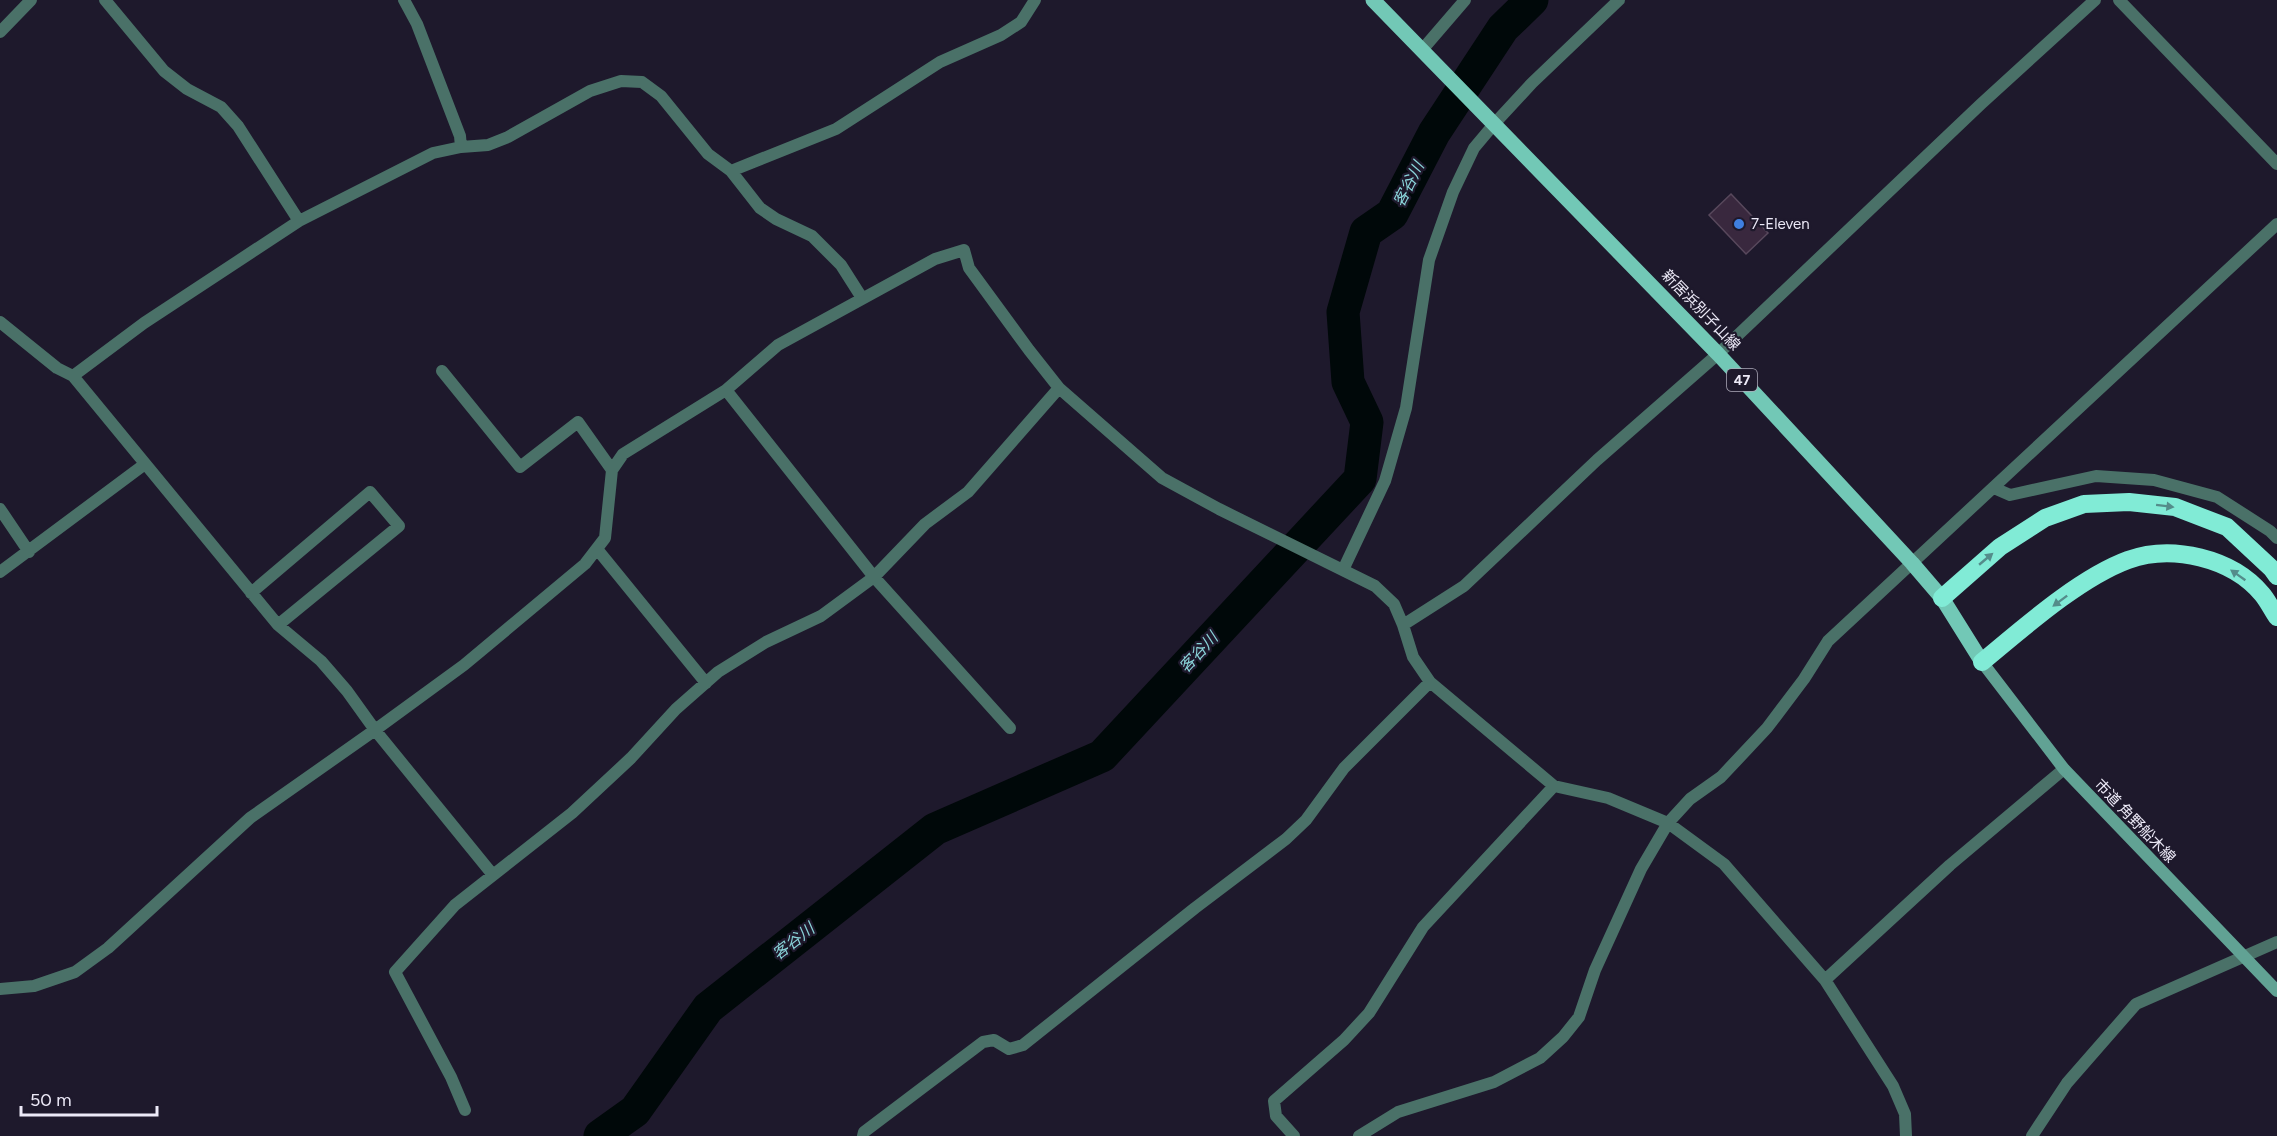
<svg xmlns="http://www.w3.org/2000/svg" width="2277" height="1136" font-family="Figtree,'Noto Sans JP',sans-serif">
  <rect width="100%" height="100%" fill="#1e192c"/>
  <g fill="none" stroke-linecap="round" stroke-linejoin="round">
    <path stroke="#000809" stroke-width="33" d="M600,1136L635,1111L708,1008L935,829L1102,756L1360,479L1367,422L1348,382L1343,312L1366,232L1392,214L1434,133L1503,28L1532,0"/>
  </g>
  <path fill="#39283e" stroke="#58485c" stroke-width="1.5" d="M1731,194L1768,233L1746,254L1709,215Z"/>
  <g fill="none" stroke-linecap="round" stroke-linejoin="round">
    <path stroke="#4a7168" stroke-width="12" d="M105,0L164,71L187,89L221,107L238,126L299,221
      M404,0L417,24L460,136L461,147
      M2119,0L2277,164
      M0,32L31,0
      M1422,50L1465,0
      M731,171L836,129L940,62L1001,35L1021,22L1035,0
      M0,322L57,368L73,376L278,625L321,661L347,691L375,730L493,875
      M442,371L520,467L578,422L612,470
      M73,376L144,323L299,221L433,153L461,147L488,145L508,137L590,91L621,81L642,82L661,96L708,154L731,171L760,208L776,219L812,236L841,265L862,298
      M726,390L874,577L1010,728
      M1994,488L2010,495L2096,476L2154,480L2217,497L2270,531L2277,538
      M0,509L29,552
      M597,549L706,683
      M1343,570L1385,481L1406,408L1429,260L1453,192L1474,148L1495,123L1532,83L1619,0
      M0,572L145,464
      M251,593L370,492L399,526L278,625
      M1403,625L1464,586L1597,460L1718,354L1981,104L2095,0
      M0,989L34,986L75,972L108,948L250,818L375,730L464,665L585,564L605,538L612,470L623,454L726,390L778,345L935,259L964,250L969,268L1029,350L1059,388L1162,478L1219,509L1375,586L1394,604L1403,625L1413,657L1430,682L1554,786L1608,798L1668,823L1724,864L1825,980
      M465,1110L451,1077L395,972L455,905L572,813L631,758L676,709L718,672L766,642L821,616L874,577L925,524L968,492L1059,388
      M863,1136L864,1132L983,1042L994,1040L1009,1049L1023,1045L1195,908L1286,839L1306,820L1344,768L1430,682
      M1294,1136L1276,1116L1274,1101L1344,1040L1369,1013L1423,927L1554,786
      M1359,1136L1398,1112L1494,1082L1540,1058L1563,1037L1579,1017L1595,970L1641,869L1668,823L1690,799L1721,777L1767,728L1804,679L1828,641L2277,224
      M1906,1136L1905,1114L1893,1086L1825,980L1950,865L2064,769
      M2032,1136L2067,1083L2136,1004L2277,942"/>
    <path stroke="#61a294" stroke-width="12" d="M1982,662L2064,769L2277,991"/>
    <path stroke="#72c8b6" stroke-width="15" d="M1373,0L1718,354L1912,563L1942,598L1982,662"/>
    <path stroke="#81ebd6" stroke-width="18" d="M1942,598L2000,547L2045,518L2084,504L2129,502L2175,507L2227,527L2272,569L2277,576
      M1982,662C2022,629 2079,578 2128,560C2172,544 2232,558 2262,594C2268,601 2272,610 2277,617"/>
  </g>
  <defs><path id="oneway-solid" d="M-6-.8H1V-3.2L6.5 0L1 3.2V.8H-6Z" transform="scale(1.5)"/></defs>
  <g fill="#548c8a">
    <use href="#oneway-solid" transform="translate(2165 506) rotate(7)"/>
    <use href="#oneway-solid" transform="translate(1986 559) rotate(-40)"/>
    <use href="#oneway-solid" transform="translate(2238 575) rotate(-145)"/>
    <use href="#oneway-solid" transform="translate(2060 601) rotate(143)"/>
  </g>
  <circle fill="#3f7fe0" stroke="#1e192c" stroke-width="2" cx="1739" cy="224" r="6"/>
  <g text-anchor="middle" stroke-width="4.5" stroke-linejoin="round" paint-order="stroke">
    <rect fill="#1e192c" stroke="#aeabba" stroke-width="1.5" x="1727" y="369" width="30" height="22" rx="4.5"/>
    <g font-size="14" font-weight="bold" fill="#ece9f7">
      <text x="1742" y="385">47</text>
    </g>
    <g font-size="15" fill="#ece9f7" stroke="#1e192c" text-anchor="start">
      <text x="1751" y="229">7-Eleven</text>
    </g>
    <g font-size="15" fill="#ece9f7" stroke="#1e192c">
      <text transform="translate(1701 310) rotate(46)" y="5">新居浜別子山線</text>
      <text transform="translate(2135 821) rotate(46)" y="5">市道 角野船木線</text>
    </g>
    <g font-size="16" font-style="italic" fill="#8ad4d9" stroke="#1e192c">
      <text transform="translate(1408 184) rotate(-63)" y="6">客谷川</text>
      <text transform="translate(1198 652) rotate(-47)" y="6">客谷川</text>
      <text transform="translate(793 941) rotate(-38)" y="6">客谷川</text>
    </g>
  </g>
  <path d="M21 1106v9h136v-9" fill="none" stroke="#ece9f7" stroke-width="3"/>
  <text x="30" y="1106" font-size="18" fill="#ece9f7" stroke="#1e192c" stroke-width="4.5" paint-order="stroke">50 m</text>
</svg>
